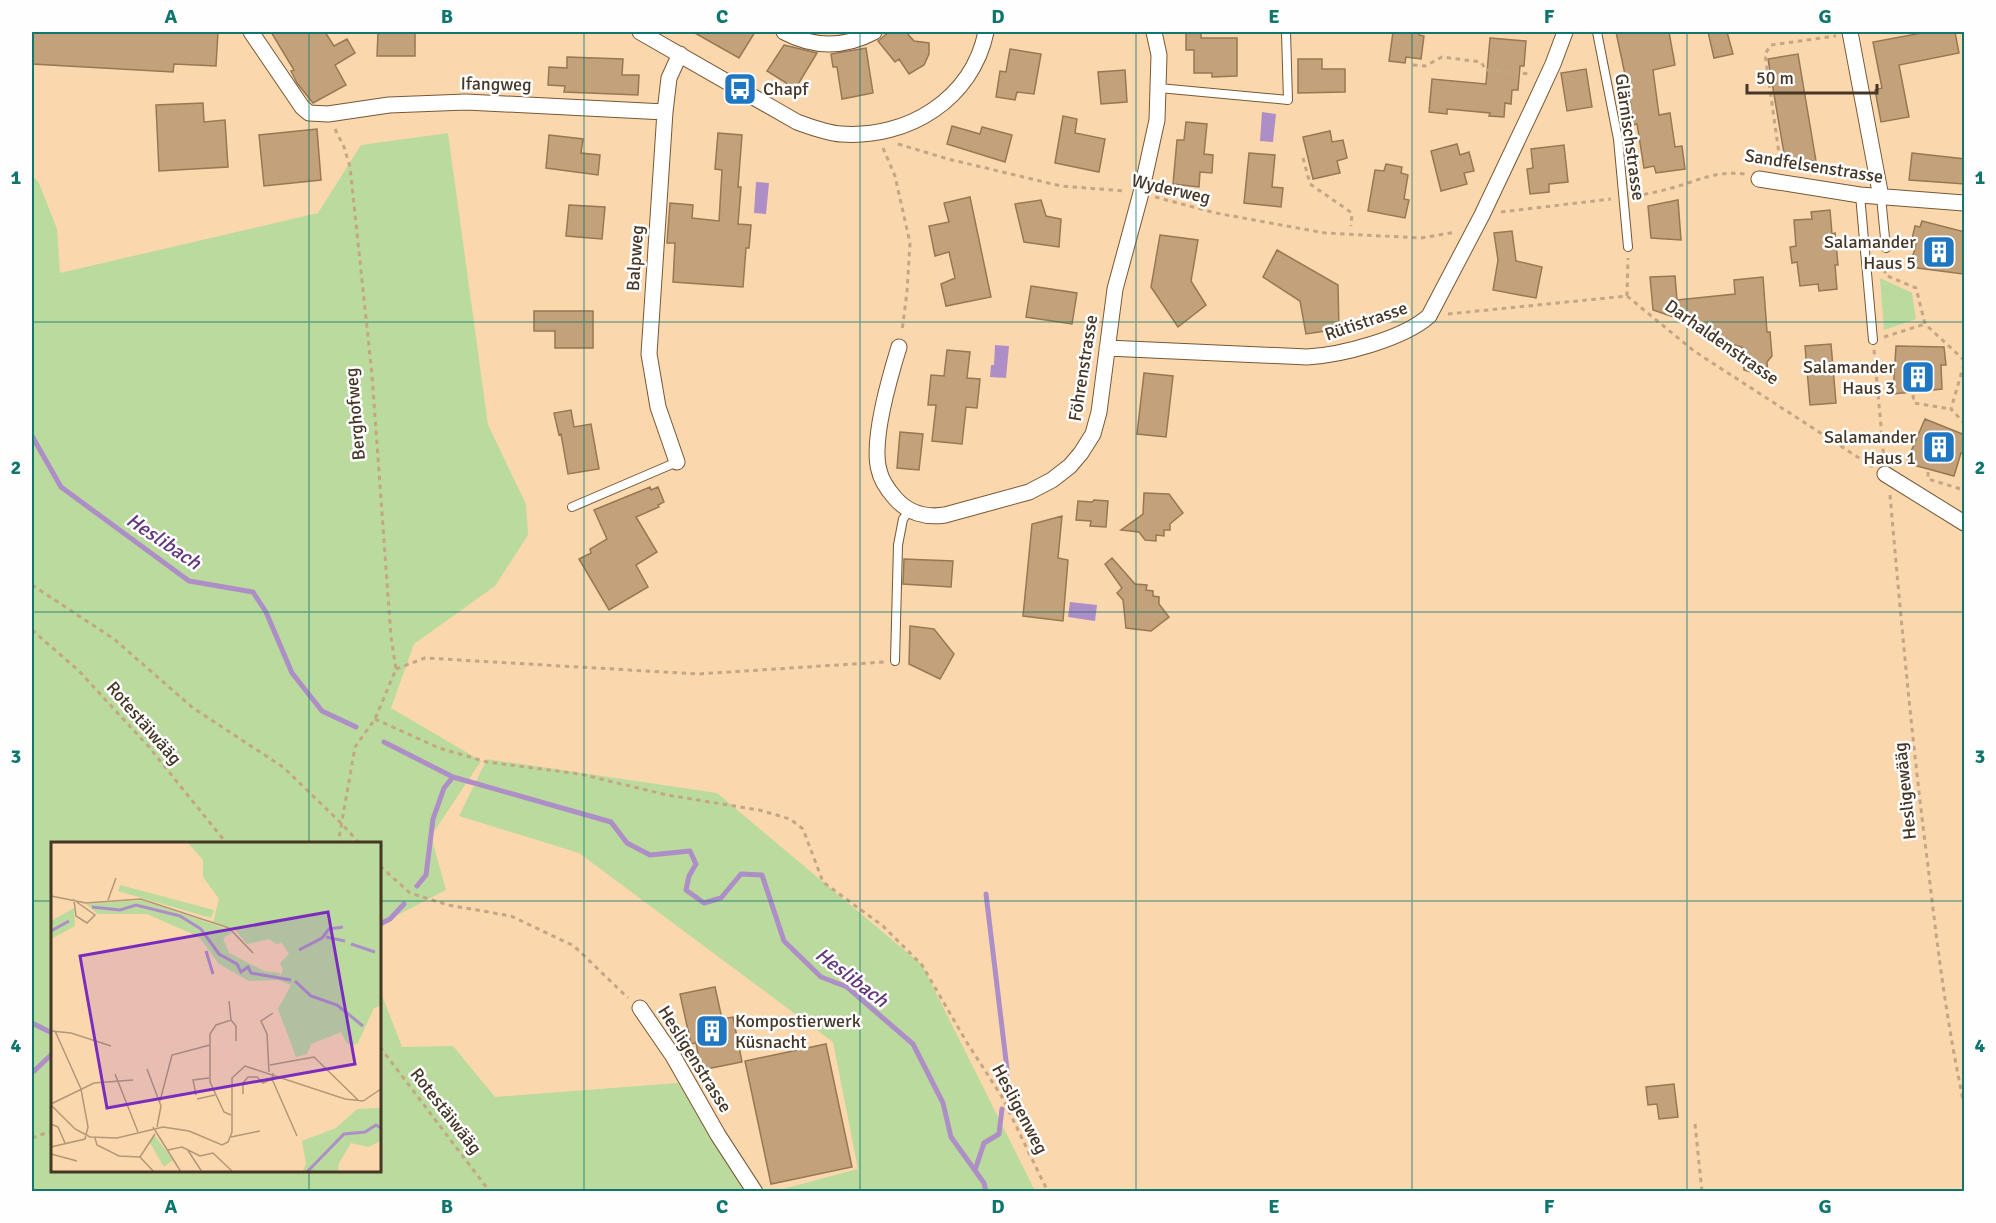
<svg xmlns="http://www.w3.org/2000/svg" width="1996" height="1223" font-family="Signika,sans-serif">
  <rect width="100%" height="100%" fill="#fbd7ae"/>
  <path fill="#bbda9d" d="M448,133L488,425L526,504L528,535L495,586L414,644L391,708L481,761L431,836L446,890L390,919L380,929V844H52V1170H380V990L402,1047L453,1046L495,1097L678,1083L747,1191H32V175L39,183L57,229L60,273L318,213L361,145Z
    M1880,278L1912,293L1916,319L1884,330Z
    M487,759L717,793L922,965L1035,1191H783V1189L858,1169L833,1042L579,853L459,816Z"/>
  <path fill="#ae8ec7" d="M1262,112L1276,114L1273,142L1260,141Z
    M756,182L769,183L766,214L754,213Z
    M995,345L1009,346L1006,378L990,377L991,365H994Z
    M1070,602L1097,605L1095,621L1068,617Z"/>
  <g fill="none" stroke-linecap="round" stroke-linejoin="round">
    <path stroke="#ae8ec7" stroke-width="5" d="M32,436L61,487L189,581L253,592L266,612L292,673L322,711L356,727
      M384,742L453,777L611,822L627,843L650,855L690,851L696,864L689,876L686,890L704,903L721,898L741,874L762,875L784,941L821,977L847,987L913,1044L943,1103L951,1137L984,1183L986,1192
      M417,886L426,875L433,819L444,788L453,777
      M986,894L1007,1069L1005,1090
      M380,924L390,919L404,904
      M32,1023L52,1033
      M32,1073L52,1054
      M975,1170L984,1143L999,1134L1002,1109"/>
  </g>
  <path fill="#c3a17a" stroke="#987752" stroke-width="1.5" d="M32,32H218L216,66L174,64L173,72L32,64Z
    M271,32H325L334,46L347,39L355,53L335,65L346,85L313,103L297,83L291,71L294,70Z
    M378,32H415V56H377Z
    M693,32H755L739,58Z
    M889,32H906L914,41L929,43V54L924,65L909,74L899,59L895,62L878,41Z
    M1186,32H1201V38H1237V76L1212,77V73H1194V50H1186Z
    M1393,32H1419V35L1424,36L1421,59L1406,57L1405,63L1389,61Z
    M1616,32H1669L1675,65L1653,70L1659,115L1670,113L1675,147L1682,146L1685,169L1656,173L1654,166L1644,168L1637,124L1633,125L1630,98Z
    M1708,32H1727L1733,54L1714,58Z
    M1927,32H1955L1959,53L1899,65L1909,117L1881,122L1875,90L1882,88L1873,42Z
    M1490,38L1526,41L1524,66H1520L1518,90H1512L1511,104L1505,103L1504,117L1489,116L1490,113L1447,109V114L1429,112L1432,79L1486,84Z
    M784,45L817,53L797,86H791L767,71Z
    M866,48L873,93L842,99L837,67H833L831,54Z
    M1010,49L1041,54L1034,94L1017,92L1015,100L996,97L1000,71L1006,72Z
    M1798,54L1816,161L1786,165L1768,59Z
    M567,57L623,59L622,75H639L638,95L564,92L565,86L548,85L549,67L567,68Z
    M1298,59H1322V69H1345V92L1298,93Z
    M1586,69L1592,107L1567,111L1561,73Z
    M1125,70L1127,102L1101,104L1098,72Z
    M203,103L204,122L225,120L228,167L159,171L156,105Z
    M1063,116L1077,119L1075,133L1105,139L1099,172L1055,163Z
    M1186,122L1207,124L1204,154L1213,155L1212,173L1200,172L1199,187L1173,184L1177,140H1184Z
    M952,126L980,134L982,127L1012,135L1005,162L947,144Z
    M317,129L321,180L264,186L259,135Z
    M1330,131L1332,142L1343,140L1347,158L1337,161L1340,173L1313,179L1303,137Z
    M718,133L742,135L738,187H741L738,224L751,225L749,248H746L743,287L673,282L675,243H667L670,203L693,205L692,218L719,221L722,170L715,169Z
    M549,135L583,139L581,153L600,155L598,175L546,168Z
    M1457,144L1460,155L1469,152L1474,171L1464,173L1467,184L1441,191L1431,151Z
    M1564,145L1568,182L1549,184V192L1530,194L1527,169L1533,168L1531,149Z
    M1249,153L1275,155L1272,187L1283,188L1281,207L1244,203Z
    M1912,153L1965,159V184L1909,180Z
    M1386,164L1402,167L1401,173L1408,175L1404,199L1409,200L1405,218L1368,211L1375,170L1384,171Z
    M970,197L991,297L946,306L941,284L955,278L949,252L935,256L929,226L949,222L944,203Z
    M1041,200L1046,216L1061,219L1059,247L1024,242L1015,204Z
    M1678,200L1681,240L1651,238L1648,206Z
    M569,205L605,207L602,239L566,236Z
    M1830,210L1832,234L1835,233L1838,265H1835L1837,289L1819,291L1818,284L1800,286L1797,262L1792,263L1790,247L1796,246L1794,220L1812,219L1811,212Z
    M1922,221L1965,232L1963,274L1910,267L1917,240L1912,239L1915,226L1920,227Z
    M1512,231L1516,261L1542,267L1536,298L1493,290L1498,260L1494,233Z
    M1160,235L1198,240L1191,281L1206,305L1178,327L1151,287Z
    M1277,250L1338,285L1339,329L1306,334L1300,301L1263,277Z
    M1675,276L1677,300L1735,294L1734,280L1763,277L1767,332H1770L1772,356L1767,362L1768,377L1744,370L1742,347L1698,335L1697,325L1653,310L1650,277Z
    M1031,286L1077,293L1072,324L1026,317Z
    M534,311H593V348H555V331H534Z
    M1831,344L1836,403L1810,405L1805,346Z
    M1896,346L1944,347L1946,365H1941L1942,389L1893,394Z
    M947,350L970,352L967,378L980,379L977,408L966,407L962,444L932,441L936,405H928L931,375L944,376Z
    M1144,373L1173,376L1166,437L1137,434Z
    M571,410L574,427L591,424L599,469L568,474L561,434L559,435L554,413Z
    M1925,419L1965,435V454L1961,453L1954,476L1906,463Z
    M900,432L923,434L919,470L897,468Z
    M650,487L651,490L658,487L664,502L658,505L659,507L636,517L657,552L636,565L648,587L609,610L579,559L591,553L590,549L607,539L594,510Z
    M1144,493L1169,494L1183,513L1170,524V530H1164V536L1156,535V541L1145,540L1139,532L1121,530L1143,514Z
    M1094,500L1108,501L1106,527L1090,526L1091,521L1076,520L1078,501L1092,502Z
    M1062,516L1058,558L1068,560L1063,621L1023,616L1032,524Z
    M1112,558L1135,584L1147,585L1146,590L1153,591V596L1159,597V604L1169,617L1151,631L1126,628L1123,600L1117,593L1122,588L1105,564Z
    M904,559L953,561L951,587L903,584Z
    M910,626L934,629L954,654L940,679L909,664Z
    M715,987L722,1019L733,1017L742,1062L701,1070L696,1043L691,1044L680,994Z
    M826,1044L852,1167L771,1184L745,1061Z
    M1674,1084L1678,1117L1659,1119L1657,1104L1648,1105L1646,1087Z"/>
  <g fill="none" stroke-linecap="round" stroke-linejoin="round">
    <defs>
      <path id="lane" d="M1597,32L1618,139L1628,247
        M1159,88L1288,100L1286,32
        M1860,195L1873,340
        M1881,197L1886,248
        M572,507L677,462
        M895,661L898,545L903,519L909,511"/>
      <path id="street" d="M251,32L302,107L309,113L328,114L389,105L466,102L665,112
        M640,32L797,122C811,127 826,133 841,134C908,139 972,99 986,32
        M784,32C814,48 844,48 874,32
        M1850,32L1881,197
        M1759,179L1860,195L1964,203
        M899,347C890,376 871,441 879,470C881,480 888,490 895,498C908,513 926,518 945,515L1029,492L1052,480L1070,466L1081,453L1093,434L1099,412L1115,289L1141,193L1157,120L1159,55L1154,32
        M1107,348L1307,357C1342,355 1403,339 1429,316L1482,215L1535,103L1553,64L1565,32
        M677,462L658,407L649,354L665,112L669,78L680,54
        M1885,474L1964,523
        M640,1008L673,1056L718,1135L755,1192"/>
    </defs>
    <use href="#lane" stroke="#775833" stroke-width="10"/>
    <use href="#street" stroke="#775833" stroke-width="17"/>
    <path stroke="#c4a685" stroke-width="3" stroke-dasharray="4.5 4.5" stroke-linecap="butt" d="M1413,65L1425,66L1442,57L1481,62L1486,70L1531,74
      M335,129L344,147L350,167L372,375L391,637L396,669L375,719L355,747L338,844
      M898,144L948,159L1061,186L1125,191
      M883,148L895,176L910,243L907,292L902,331
      M1303,158L1310,184L1352,213L1351,226
      M1781,168L1765,54L1771,45L1836,36
      M1635,196C1646,194 1657,192 1668,189C1696,182 1714,170 1745,174
      M1155,197L1216,213L1325,233L1421,238L1456,232
      M1501,212L1611,199
      M1885,260V275L1916,288L1925,324L1964,360
      M1627,296L1628,258
      M1448,314L1627,296L1694,351L1873,467
      M1884,337L1925,324
      M1874,350L1884,460
      M1964,364L1951,409L1964,423
      M1913,395L1914,403L1951,409
      M1928,472V479L1964,490
      M1890,495C1901,619 1912,742 1928,866C1937,945 1947,1025 1964,1104
      M32,585L114,639L193,708L283,767L342,824L360,844
      M32,630L79,671L149,747L227,844
      M396,669L425,658L698,674L884,662
      M375,719L439,748L487,762L580,774L667,795L759,810L790,819L803,829L823,882L883,926L922,965L966,1041L1002,1097L1048,1192
      M380,866L410,893L448,905L511,916L574,946L628,998
      M380,1047L490,1192
      M1695,1124L1702,1192
      M32,1138L52,1131"/>
    <use href="#lane" stroke="#fff" stroke-width="8"/>
    <use href="#street" stroke="#fff" stroke-width="15"/>
  </g>
  <path fill="none" stroke="#0f766e" stroke-width="1.5" stroke-opacity="0.55" d="M309,32V844M584,32V1192M860,32V1192M1136,32V1192M1412,32V1192M1687,32V1192M32,322H1964M32,612H1964M32,901H52M380,901H1964M309,1170V1192"/>
  <defs>
    <symbol id="bus-square" viewBox="-11 -11 22 22"><rect x="-9" y="-9" width="18" height="18" rx="4" fill="#1f77c4" stroke="#fefefe"/><path d="M-5-6H5V4H4V6H2V4H-2V6H-4V4H-5ZM-3.5-4V0h7V-4ZM-3.5 1.2v1.5H-2V1.2ZM2 1.2v1.5H3.5V1.2Z" fill="#fff"/></symbol>
    <symbol id="building-square" viewBox="-11 -11 22 22"><rect x="-9" y="-9" width="18" height="18" rx="4" fill="#1f77c4" stroke="#fefefe"/><path d="M-4-6H4V6H1V3H-1V6H-4ZM-2.5-4.3h1.7v1.8h-1.7ZM.8-4.3h1.7v1.8H.8ZM-2.5-1h1.7V.8h-1.7ZM.8-1h1.7V.8H.8Z" fill="#fff"/></symbol>
  </defs>
  <g fill-rule="evenodd">
    <use href="#bus-square" x="721" y="70" width="38" height="38"/>
    <use href="#building-square" x="1920" y="233" width="38" height="38"/>
    <use href="#building-square" x="1899" y="358" width="38" height="38"/>
    <use href="#building-square" x="1920" y="428" width="38" height="38"/>
    <use href="#building-square" x="693" y="1012" width="38" height="38"/>
  </g>
  <g text-anchor="middle" stroke-width="5" stroke-linejoin="round" paint-order="stroke">
    <g font-size="18" fill="#453626" stroke="#fefefe">
      <text transform="translate(496 84) rotate(1)" y="6">Ifangweg</text>
      <text transform="translate(1630 137) rotate(82)" y="6">Glärnischstrasse</text>
      <text transform="translate(1814 166) rotate(9)" y="6">Sandfelsenstrasse</text>
      <text transform="translate(1171 189) rotate(13)" y="6">Wyderweg</text>
      <text transform="translate(635 258) rotate(-86)" y="6">Balpweg</text>
      <text transform="translate(1366 321) rotate(-19)" y="6">Rütistrasse</text>
      <text transform="translate(1722 342) rotate(35)" y="6">Darhaldenstrasse</text>
      <text transform="translate(1083 368) rotate(-81)" y="6">Föhrenstrasse</text>
      <text transform="translate(355 414) rotate(-95)" y="6">Berghofweg</text>
      <text transform="translate(144 723) rotate(49)" y="6">Rotestäiwääg</text>
      <text transform="translate(1905 791) rotate(-96)" y="6">Hesligewääg</text>
      <text transform="translate(695 1059) rotate(58)" y="6">Hesligenstrasse</text>
      <text transform="translate(1020 1109) rotate(62)" y="6">Hesligenweg</text>
      <text transform="translate(446 1111) rotate(52)" y="6">Rotestäiwääg</text>
    </g>
    <g font-size="18" fill="#453626" stroke="#fefefe" text-anchor="end">
      <text x="763" y="95" text-anchor="start">Chapf</text>
      <text x="1916" y="248">Salamander<tspan x="1916" dy="21">Haus 5</tspan></text>
      <text x="1895" y="373">Salamander<tspan x="1895" dy="21">Haus 3</tspan></text>
      <text x="1916" y="443">Salamander<tspan x="1916" dy="21">Haus 1</tspan></text>
      <text x="735" y="1027" text-anchor="start">Kompostierwerk<tspan x="735" dy="21">Küsnacht</tspan></text>
    </g>
    <g font-size="20" font-style="italic" fill="#62377d" stroke="#fefefe">
      <text transform="translate(164 541) rotate(34)" y="7">Heslibach</text>
      <text transform="translate(852 977) rotate(37)" y="7">Heslibach</text>
    </g>
  </g>
  <g transform="translate(51 842)">
    <rect width="330" height="330" fill="#fbd7ae"/>
    <path d="M136,0H330V164L323,166L307,201L302,204L295,200L290,190L260,202L256,212L245,215L227,167L240,143L227,138L198,139L168,122L148,95L96,72H47L35,62L91,58L179,88L181,91L172,96L178,111L213,129L229,131L228,136L232,128L229,121L238,112L231,101L225,102L218,97L196,102L183,87L162,80L168,57L152,35V18ZM69,43L163,68L160,76L67,49ZM23,66L24,84L0,97V79ZM330,266V299L317,305L300,301L288,321L287,330H251L255,322L251,299L285,286L306,267ZM104,294L122,318L113,325L98,299Z" fill="#bbda9d"/>
    <path fill="none" stroke="#ae8ec7" stroke-width="3" d="M41,65L69,68L85,63L129,74L150,87L168,112L186,122L190,130L197,125L200,131L240,138M0,89L18,79M275,95L294,99M300,102L324,110M248,108L271,96L278,87L292,85M155,109L162,132M244,139L260,154L286,163L312,184M256,330L293,292L314,290L325,283L330,286"/>
    <path fill="none" stroke="#b29778" stroke-width="1.5" d="M0,54L35,61L90,57L178,86L202,111M23,58L44,73L36,81L25,74ZM57,58L65,36M178,159L180,178M0,189L20,191L60,204M219,223L263,215L308,259M96,227L110,264L106,285M218,230L216,192L210,179L222,171M222,231L221,237L246,294M64,232L87,290M192,252V241L197,235H206L212,241L221,237M145,253L142,238L158,236M146,257L164,253M109,259L121,213L159,203M0,262L43,241L82,238M0,263L24,287L39,295L66,296L112,285L138,289L171,303L177,300L181,290V236L194,224L294,257L312,259L330,247M180,273L173,270L159,240V192L165,183L180,178L185,184V199M0,282L7,285L14,301M102,285L130,330M180,295L209,289M44,296L46,303L68,314L89,315M0,305L34,297L37,285L30,247L4,189M136,307L151,330M117,308L131,305L149,314L162,311L182,330M0,312L26,319M89,315L104,292M89,315L103,330"/>
    <path fill="#7b2cbf" fill-opacity="0.15" stroke="#7b2cbf" stroke-width="3" d="M277,70L304,222L56,266L29,114Z"/>
    <rect width="330" height="330" fill="none" stroke="#453626" stroke-width="3"/>
  </g>
  <rect width="1996" height="1223" fill="none" stroke="#fefefe" stroke-width="66"/>
  <path d="M1747 84v9h130v-9" fill="none" stroke="#453626" stroke-width="3"/>
  <text x="1756" y="84" font-size="18" fill="#453626" stroke="#fefefe" stroke-width="4.5" paint-order="stroke">50 m</text>
  <rect x="33" y="33" width="1930" height="1157" fill="none" stroke="#0f766e" stroke-width="2"/>
  <g font-size="20" text-anchor="middle" font-weight="bold" fill="#0f766e">
    <text x="171" y="23">A</text>
    <text x="447" y="23">B</text>
    <text x="722" y="23">C</text>
    <text x="998" y="23">D</text>
    <text x="1274" y="23">E</text>
    <text x="1549" y="23">F</text>
    <text x="1825" y="23">G</text>
    <text x="16" y="184">1</text>
    <text x="1980" y="184">1</text>
    <text x="16" y="474">2</text>
    <text x="1980" y="474">2</text>
    <text x="16" y="763">3</text>
    <text x="1980" y="763">3</text>
    <text x="16" y="1052">4</text>
    <text x="1980" y="1052">4</text>
    <text x="171" y="1213">A</text>
    <text x="447" y="1213">B</text>
    <text x="722" y="1213">C</text>
    <text x="998" y="1213">D</text>
    <text x="1274" y="1213">E</text>
    <text x="1549" y="1213">F</text>
    <text x="1825" y="1213">G</text>
  </g>
</svg>
